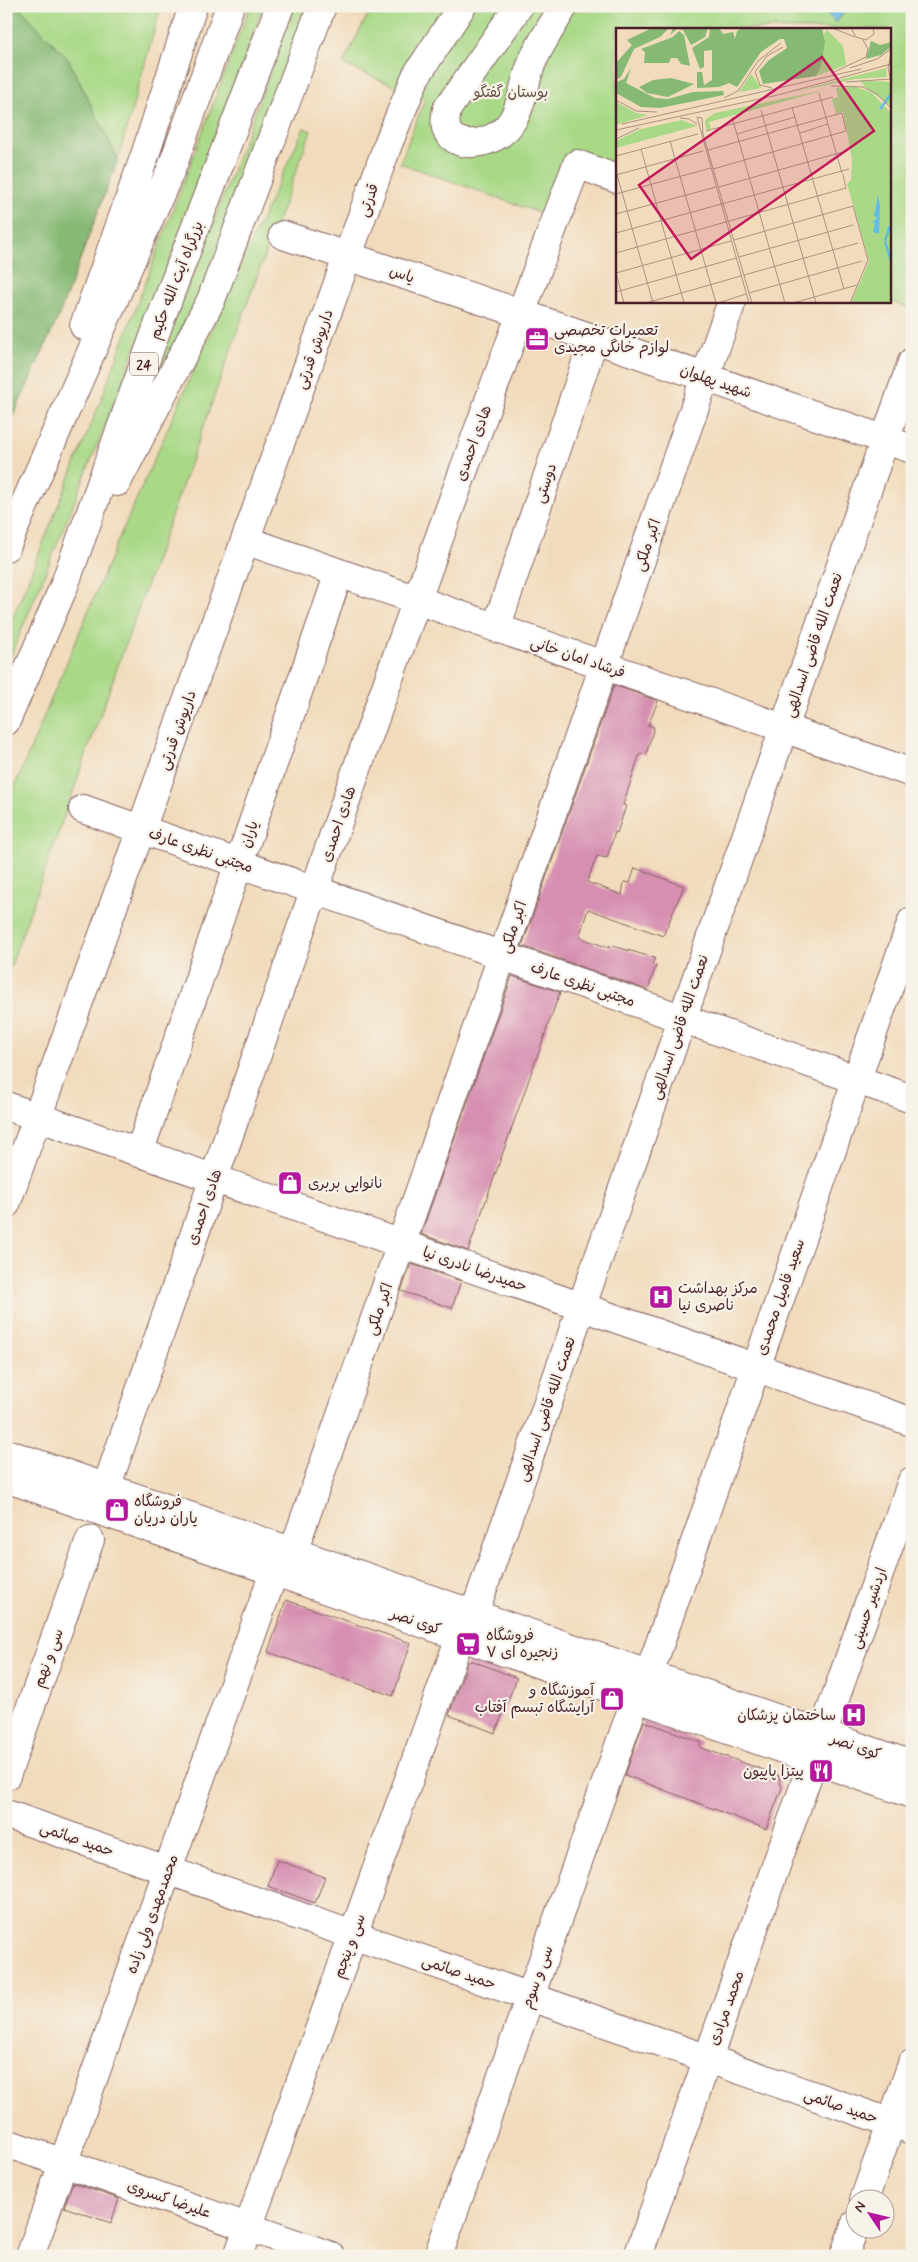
<svg xmlns="http://www.w3.org/2000/svg" width="918" height="2262" font-family="Mynerve,'Playpen Sans Arabic',sans-serif">
  <rect width="100%" height="100%" fill="#f7f3e8"/>
  <filter id="ink" filterUnits="userSpaceOnUse"><feTurbulence type="fractalNoise" baseFrequency=".02" numOctaves="2"/><feDisplacementMap in="SourceGraphic" scale="10" xChannelSelector="R" yChannelSelector="G"/><feConvolveMatrix kernelMatrix="1 2 1 2 8 2 1 2 1" color-interpolation-filters="sRGB"/></filter>
  <filter id="wash" filterUnits="userSpaceOnUse"><feTurbulence type="fractalNoise" baseFrequency=".0096" numOctaves="4" result="noise"/><feDisplacementMap in="SourceGraphic" scale="20" xChannelSelector="R" yChannelSelector="G"/><feGaussianBlur stdDeviation="1.12" result="paint"/><feColorMatrix in="noise" values="0 0 0 0 0 0 0 0 0 0 0 0 0 0 0 0 0 1.4 0 .05"/><feComposite in="paint" operator="in"/></filter>
  <g filter="url(#wash)">
    <rect width="100%" height="100%" fill="#f1dbbc"/>
    <path fill="#a9d987" stroke="#7a7c59" d="M18,6H161L118,159L68,59Z
      M250,6H263C184,229 98,449 6,667V634L99,405Z
      M295,6H313L204,293L109,486L215,218Z
      M372,6H912V309L889,301V29H617V166L575,150L548,216L400,163L425,99L343,64Z
      M304,128L311,131L255,282L6,979V807L116,545L245,255Z"/>
    <path fill="#86b974" stroke="#686c50" d="M6,6H18L68,59L118,159L58,318L6,432Z"/>
    <path fill="#65bce2" stroke="#586e86" d="M784,6H816L812,12L796,14Z
      M819,6H848L836,23Z"/>
    <g id="blocks">
      <path fill="#d68eb1" d="M614,685L658,701L648,725L654,727L646,755L640,753L623,805L626,806L617,833L615,832L607,858L597,856L587,882L622,895L624,882L630,883L635,868L684,886L663,936L588,909L579,937L609,948L610,945L655,958L652,964L656,965L648,990L522,946Z
        M512,976L560,992L468,1251L421,1234Z
        M411,1264L461,1281L452,1308L401,1291Z
        M286,1600L411,1643L393,1696L268,1652Z
        M473,1661L517,1678L495,1733L449,1715L468,1662Z
        M644,1721L701,1742L699,1747L778,1775L782,1788L766,1829L625,1775Z
        M277,1860L325,1877L315,1903L268,1886Z
        M73,2183L119,2199L111,2223L64,2207Z"/>
    </g>
  </g>
  <g filter="url(#ink)">
    <use href="#blocks" fill-opacity="0" stroke="#84615e" stroke-width="1"/>
    <g fill="none" stroke-linecap="round" stroke-linejoin="round">
      <defs>
        <path id="minor" d="M519,6L447,109C445,119 443,130 452,137C460,144 471,144 481,142C524,132 519,92 533,60C542,41 553,24 564,6
          M283,235L520,313L912,449
          M245,540L912,773
          M496,628L594,339
          M83,809L912,1099
          M6,1106L912,1422
          M139,1153L339,573
          M6,1204L388,144L416,76L462,6
          M106,1488C261,1046 411,602 577,164L617,179
          M293,1552L732,301
          M474,1614L912,362
          M6,1776L90,1540
          M6,1814L912,2130
          M6,2143L331,2256
          M864,2200L912,2064
          M30,2256L274,1572
          M238,2256L460,1637
          M438,2256L636,1698L649,1674L912,921
          M638,2256L912,1481
          M844,2256L856,2223"/>
        <path id="major" d="M6,1453L912,1765
          M6,1478L912,1794"/>
        <path id="highway" d="M84,326L145,155L193,6
          M117,482L211,300L322,6
          M6,547L172,167L230,6
          M6,721L64,586L160,320L280,6"/>
      </defs>
      <use href="#minor" stroke="#84615e" stroke-width="30"/>
      <use href="#major" stroke="#84615e" stroke-width="30"/>
      <use href="#highway" stroke="#84615e" stroke-width="30"/>
      <use href="#minor" stroke="#fff" stroke-width="28"/>
      <use href="#major" stroke="#fff" stroke-width="28"/>
      <use href="#highway" stroke="#fff" stroke-width="28"/>
    </g>
  </g>
  <defs>
    <symbol id="office-square" viewBox="-11 -11 22 22"><rect x="-9" y="-9" width="18" height="18" rx="4" fill="#b5179e" stroke="#f7f3e8"/><path d="M-6-3h4V-5.5h4V-3h4V5H-6ZM-1-4.5V-3h2v-1.5ZM-6 0V1H6V0Z" fill="#fff"/></symbol>
    <symbol id="shop-square" viewBox="-11 -11 22 22"><rect x="-9" y="-9" width="18" height="18" rx="4" fill="#b5179e" stroke="#f7f3e8"/><path d="M-5-2.5h2.3a2.7 3.5 0 0 1 5.4 0H5L5.5 6h-11ZM-1.5-2.5h3a1.5 2.3 0 0 0-3 0Z" fill="#fff"/></symbol>
    <symbol id="hospital-square" viewBox="-11 -11 22 22"><rect x="-9" y="-9" width="18" height="18" rx="4" fill="#b5179e" stroke="#f7f3e8"/><path d="M-5-5h3v3.5h4V-5h3V5h-3V1.5h-4V5h-3Z" fill="#fff"/></symbol>
    <symbol id="supermarket-square" viewBox="-11 -11 22 22"><rect x="-9" y="-9" width="18" height="18" rx="4" fill="#b5179e" stroke="#f7f3e8"/><path d="M-6-5.5h2.5l.6 2H6L4.5 2H-2.5L-4.4-4H-6ZM-1.5 3.2a1.3 1.3 0 1 0 .1 0ZM3 3.2a1.3 1.3 0 1 0 .1 0Z" fill="#fff"/></symbol>
    <symbol id="restaurant-square" viewBox="-11 -11 22 22"><rect x="-9" y="-9" width="18" height="18" rx="4" fill="#b5179e" stroke="#f7f3e8"/><path d="M-5-6h1v4h1v-4h1v4h1v-4h1v5L-1.5 .5V6h-2V.5L-5-1ZM5-6V6H3V1.5H1.5Q1.5-4 5-6Z" fill="#fff"/></symbol>
  </defs>
  <g fill-rule="evenodd">
    <use href="#office-square" x="523" y="325" width="28" height="28"/>
    <use href="#shop-square" x="276" y="1169" width="28" height="28"/>
    <use href="#hospital-square" x="647" y="1283" width="28" height="28"/>
    <use href="#shop-square" x="103" y="1496" width="28" height="28"/>
    <use href="#supermarket-square" x="454" y="1630" width="28" height="28"/>
    <use href="#shop-square" x="598" y="1685" width="28" height="28"/>
    <use href="#hospital-square" x="840" y="1701" width="28" height="28"/>
    <use href="#restaurant-square" x="807" y="1757" width="28" height="28"/>
  </g>
  <g text-anchor="middle" stroke-width="4.5" stroke-linejoin="round" paint-order="stroke">
    <rect fill="#f7f3e8" stroke="#7e5f64" stroke-width="1" x="130" y="352.5" width="28" height="23" rx="4"/>
    <g font-size="14" font-weight="bold" fill="#4a1f2b">
      <text x="144" y="369">24</text>
    </g>
    <g font-size="15" fill="#624e42" stroke="#f7f3e8">
      <text x="511" y="97">بوستان گفتگو</text>
    </g>
    <g font-size="15" fill="#4a1f2b" stroke="#f7f3e8">
      <text transform="translate(368 200) rotate(-70)" y="5">قدرتی</text>
      <text transform="translate(402 274) rotate(19)" y="5">یاس</text>
      <text transform="translate(176 280) rotate(-69)" y="5">بزرگراه آیت الله حکیم</text>
      <text transform="translate(314 349) rotate(-70)" y="5">داریوش قدرتی</text>
      <text transform="translate(716 381) rotate(19)" y="5">شهید پهلوان</text>
      <text transform="translate(473 443) rotate(-70)" y="5">هادی احمدی</text>
      <text transform="translate(545 483) rotate(-71)" y="5">دوستی</text>
      <text transform="translate(647 545) rotate(-71)" y="5">اکبر ملکی</text>
      <text transform="translate(813 645) rotate(-71)" y="5">نعمت الله قاضی اسدالهی</text>
      <text transform="translate(578 657) rotate(19)" y="5">فرشاد امان خانی</text>
      <text transform="translate(177 730) rotate(-70)" y="5">داریوش قدرتی</text>
      <text transform="translate(338 824) rotate(-71)" y="5">هادی احمدی</text>
      <text transform="translate(249 834) rotate(-71)" y="5">یاران</text>
      <text transform="translate(201 850) rotate(19)" y="5">مجتبی نظری عارف</text>
      <text transform="translate(513 927) rotate(-71)" y="5">اکبر ملکی</text>
      <text transform="translate(583 984) rotate(19)" y="5">مجتبی نظری عارف</text>
      <text transform="translate(679 1027) rotate(-71)" y="5">نعمت الله قاضی اسدالهی</text>
      <text transform="translate(204 1207) rotate(-71)" y="5">هادی احمدی</text>
      <text transform="translate(475 1269) rotate(19)" y="5">حمیدرضا نادری نیا</text>
      <text transform="translate(780 1297) rotate(-71)" y="5">سعید فامیل محمدی</text>
      <text transform="translate(379 1309) rotate(-71)" y="5">اکبر ملکی</text>
      <text transform="translate(546 1409) rotate(-71)" y="5">نعمت الله قاضی اسدالهی</text>
      <text transform="translate(868 1608) rotate(-71)" y="5">اردشیر حسینی</text>
      <text transform="translate(416 1621) rotate(19)" y="5">کوی نصر</text>
      <text transform="translate(48 1658) rotate(-70)" y="5">سی و نهم</text>
      <text transform="translate(856 1746) rotate(19)" y="5">کوی نصر</text>
      <text transform="translate(77 1839) rotate(19)" y="5">حمید صائمی</text>
      <text transform="translate(152 1914) rotate(-70)" y="5">محمدمهدی ولی زاده</text>
      <text transform="translate(349 1946) rotate(-70)" y="5">سی و پنجم</text>
      <text transform="translate(459 1972) rotate(19)" y="5">حمید صائمی</text>
      <text transform="translate(537 1977) rotate(-70)" y="5">سی و سوم</text>
      <text transform="translate(726 2008) rotate(-70)" y="5">محمد مرادی</text>
      <text transform="translate(841 2106) rotate(19)" y="5">حمید صائمی</text>
      <text transform="translate(169 2199) rotate(19)" y="5">علیرضا کسروی</text>
    </g>
    <g font-size="15" fill="#4a1f2b" stroke="#f7f3e8" text-anchor="start">
      <text x="554" y="335">تعمیرات تخصصی<tspan x="554" dy="17">لوازم خانگی مجیدی</tspan></text>
      <text x="308" y="1188">نانوایی بربری</text>
      <text x="678" y="1293">مرکز بهداشت<tspan x="678" dy="17">ناصری نیا</tspan></text>
      <text x="134" y="1506">فروشگاه<tspan x="134" dy="17">یاران دریان</tspan></text>
      <text x="486" y="1640">فروشگاه<tspan x="486" dy="17">زنجیره ای ۷</tspan></text>
      <text x="594" y="1695" text-anchor="end">آموزشگاه و<tspan x="594" dy="17">آرایشگاه تبسم آفتاب</tspan></text>
      <text x="836" y="1720" text-anchor="end">ساختمان پزشکان</text>
      <text x="804" y="1776" text-anchor="end">پیتزا پاپیون</text>
    </g>
  </g>
  <g transform="translate(616 28)">
    <rect width="275" height="275" fill="#f1dbbc"/>
    <path d="M211,2L227,18L230,37L200,48L205,38L208,6ZM270,40L271,49L239,51L173,65ZM135,46L146,60L123,64ZM244,52L274,54L275,78L249,59ZM237,58L255,64L275,85V275H235L253,233L231,156L235,152L236,131L227,84L220,86L216,71L222,69L220,60ZM213,61L93,94L95,101L90,102L89,92L99,85ZM0,74L20,85L32,87L0,97ZM66,92L81,98L0,120V113L25,101Z" fill="#a9d987"/>
    <path d="M36,0H53L44,9L18,21L5,49L0,52V35L16,17L11,12ZM57,0H92L89,9L75,17L67,2L61,1L54,7ZM94,0H103L107,6L117,4L119,11L121,3L126,0H206L209,14L205,38L200,48L147,56L143,43L153,32L171,20L168,11H164L145,24L121,59L113,55L103,59L81,60V44H86L88,57L96,52V22L88,23V39L84,41L76,20L93,9ZM63,3L68,7L74,38L65,36L61,30H55L53,35H28L29,24L25,21L57,9ZM255,13L264,17L275,14V19L265,27L250,31ZM15,40L10,55L39,70L52,71L77,64L107,63L108,67L44,80L25,79L0,65V54L8,51ZM55,50L78,56L52,69L31,65L23,59L37,52Z" fill="#86b974"/>
    <path d="M262,167L264,178L263,206L257,204L259,195H256L261,190L258,188Z" fill="#65bce2"/>
    <path fill="none" stroke="#65bce2" stroke-width="2.5" d="M264,81L275,66M269,213L274,198M269,214L275,232"/>
    <path fill="none" stroke="#ae9082" stroke-width="1" d="M216,0L239,9M235,0L240,9L250,12L258,6L257,0M275,26L272,40L275,53M234,40L261,31L275,21M216,45L250,29L252,21L247,12M230,54L275,51M215,58L247,59L261,66L275,80M156,60L144,57L139,44L151,28L167,19M203,65L226,145M108,70L122,63L142,33L165,15M0,72L20,83L41,84M176,79L228,261M145,82L200,275M116,89L169,275M64,90L73,91L81,96M6,96L245,41M0,102L162,67L275,36M90,103L217,69M184,105L212,96M121,106L179,89M0,111L23,100M54,113L100,275M25,121L68,275M92,122L226,85L230,103L97,141M0,128L82,106M0,143L37,275M227,146L230,161M0,147L87,123M103,159L230,123M0,166L95,140M0,186L100,159M0,205L233,141M118,212L237,178L252,232L234,275M0,225L230,160M123,229L237,197M128,247L242,215M0,264L120,230M133,265L246,233M8,275L0,245L115,213M30,275L125,248M102,275L130,266M133,275L81,89L86,90L87,106L136,275M177,275L241,257"/>
    <path fill="#c2185b" fill-opacity="0.15" stroke="#c2185b" stroke-width="2.5" d="M206,29L258,103L75,231L23,157Z"/>
    <rect width="275" height="275" fill="none" stroke="#4a1f2b" stroke-width="2.5"/>
  </g>
  <rect width="918" height="2262" fill="none" stroke="#f7f3e8" stroke-width="25"/>
  <g transform="translate(870 2214) rotate(305)"><circle r="24" fill="#f7f3e8" stroke="#b29e9c"/>
  <path d="M0-4L9 19L0 12L-9 19Z" fill="#b5179e"/>
  <text y="-8" font-size="14" font-weight="bold" text-anchor="middle" fill="#4a1f2b">N</text>
  </g>
</svg>
